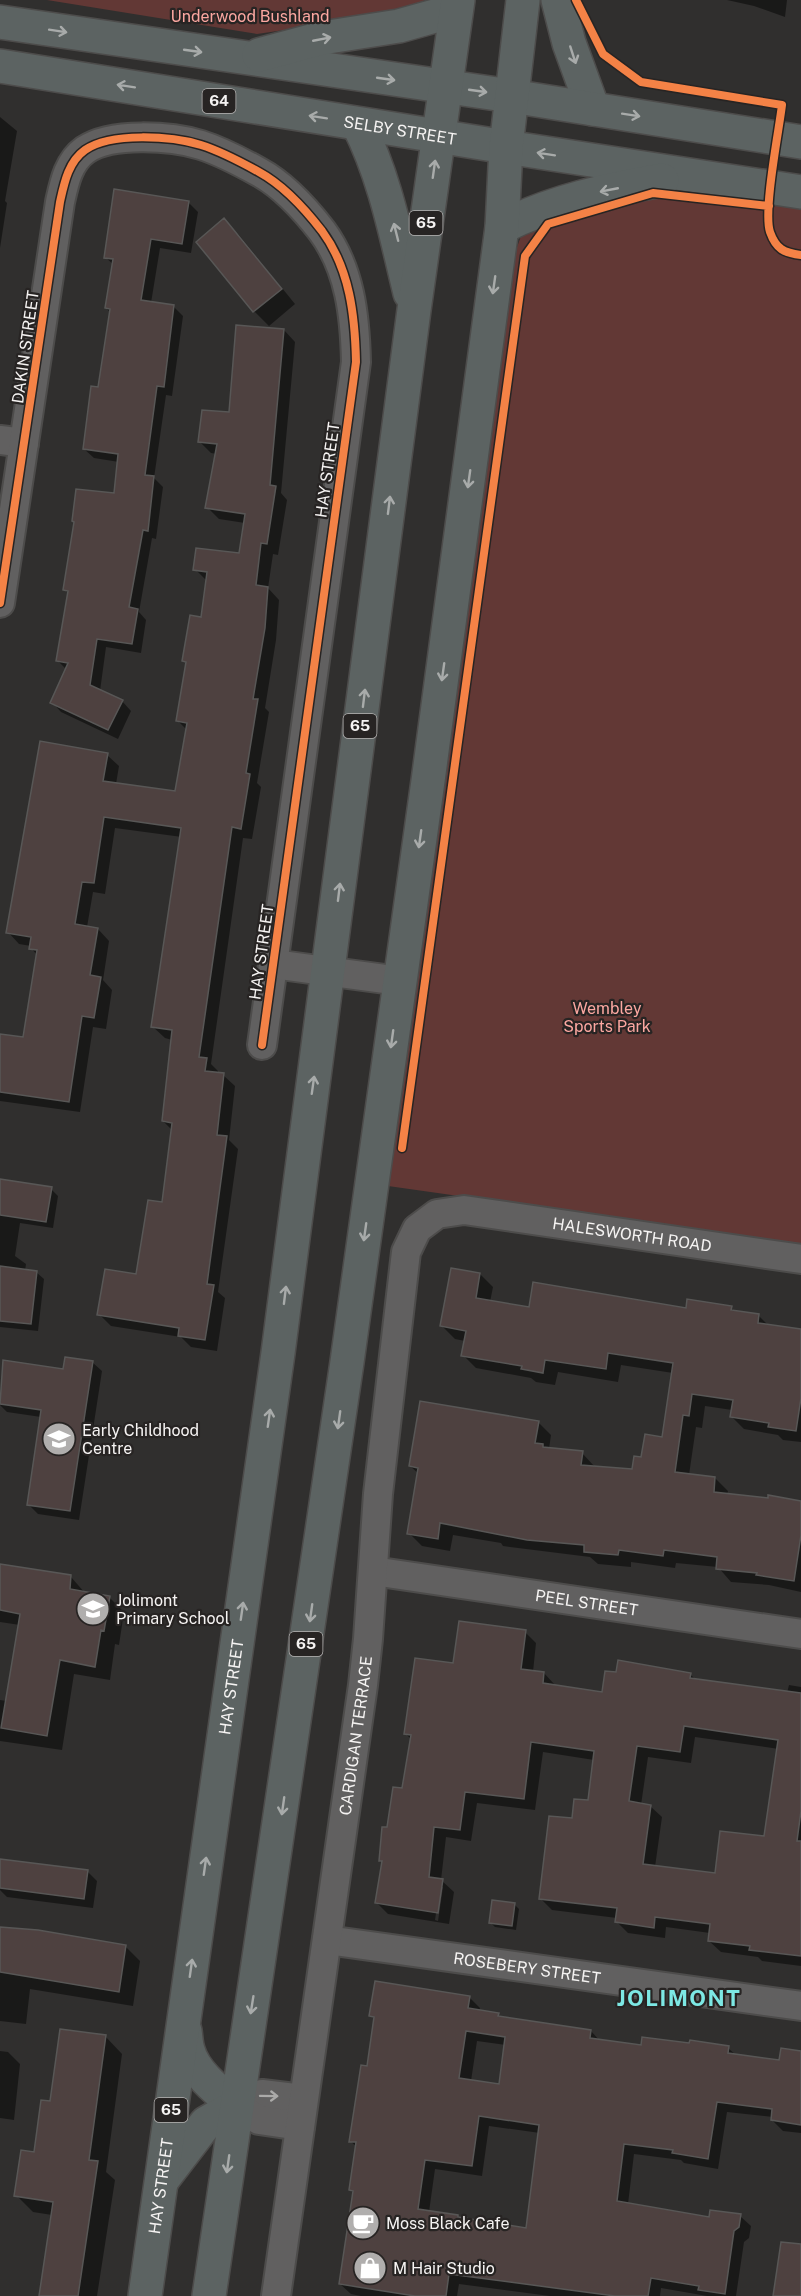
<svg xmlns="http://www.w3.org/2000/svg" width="801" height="2296" font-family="'Public Sans',sans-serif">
  <rect width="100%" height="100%" fill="#302f2e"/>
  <path fill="#623835" d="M47,0H425L407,12L257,34Z
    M656,189L801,207V1244L388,1186L516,250L521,236L529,228Z"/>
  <path fill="#0007" fill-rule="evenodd" d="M727,0H787L785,17L754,6Z
    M0,117L17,131L5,201L7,203L0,248Z
    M188,202L198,212L191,253L160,248L151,303L173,306L183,316L172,396L166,395L154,478L163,487L156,539L152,538L139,612L146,620L141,653L106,647L100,691L122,701L131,711L118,739L61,712L52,702L67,670L58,661L69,594L64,589L115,495L119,462L94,458L84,449L99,389L111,313L106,308L114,265L105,257Z
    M224,220L239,235L295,304L269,326L254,311L198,242Z
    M284,330L295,342L281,493L287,500L278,555L273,554L268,588L279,600L276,640L265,708L269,712L257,783L261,787L252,839L243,838L211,1064L218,1071V1074L223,1075L235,1086L229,1140L238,1149L218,1292L225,1298L217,1351L191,1347L181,1337L111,1326L99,1314L137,1276L164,1204L172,1130L163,1121L172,1040L165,1038L153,1027L182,837L115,828L105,894L93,892L87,927L98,929L109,941L103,980L112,990L106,1029L93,1027L80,1112L0,1101V1035L24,1039L37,955L31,948V946L19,944L8,932L107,755L119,766L116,784L176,793L187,730L178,721L187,664L183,660L202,619L207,581L195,569L240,554L245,523L219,519L207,507L217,454L211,453L200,442L230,414Z
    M0,1181L51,1189L58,1196L53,1228L20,1223L15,1256L26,1264L25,1271L36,1272L44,1279L38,1331L0,1327Z
    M480,1274L493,1287L490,1302L530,1309L687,1310L731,1308L735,1312L759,1316L769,1326L801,1331V1442L783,1440L778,1435L744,1429L731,1416L732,1410L705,1406L702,1428L696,1427L689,1475L715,1478L728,1491L727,1495L801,1504V1592L769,1585L731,1582L718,1567L676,1563L675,1568L631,1562V1567L598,1564L590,1557L503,1546L501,1543L453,1535L450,1551L422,1546L409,1533L419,1474L410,1466L538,1422L551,1435L549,1449L582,1453L595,1467L633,1471L663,1438L673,1373L621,1365L618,1382L558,1372L555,1385L536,1382L531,1378L476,1368L463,1355L465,1341L455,1339L442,1326Z
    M4,1361L65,1371L92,1362L102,1371L79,1520L38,1514L28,1504L41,1417L7,1412L0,1405Z
    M0,1565L71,1577L85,1593L109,1597L124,1612L119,1645L115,1644L110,1680L74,1674L62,1750L0,1741V1700L7,1701L20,1625L0,1622Z
    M525,1632L536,1643L533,1672L544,1673L555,1685L603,1694L690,1674L696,1680L787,1693L789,1685L801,1687V1966L762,1961L758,1957L721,1952L709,1941L710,1933L666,1927L665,1938L628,1933L616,1921L617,1918L552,1910L541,1899L573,1820L589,1802L594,1760L543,1752L535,1810L477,1803L471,1841L446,1837L441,1880L454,1892L449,1924L388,1914L377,1903L383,1864L380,1861L388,1829L404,1790L412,1740L405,1733L454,1665ZM695,1737L779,1749L765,1837L717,1874L655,1867L662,1817L650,1806L641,1805L648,1757L691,1763ZM440,1887H443L438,1921L435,1920Z
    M0,1864L87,1871L97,1881L93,1908L7,1897L0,1890Z
    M514,1904L519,1909L516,1930L495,1927L490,1922Z
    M0,1928L125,1946L140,1961L133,2006L30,1989L26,2024L0,2021Z
    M469,1997L480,2008L479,2012L498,2014L502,2019L591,2031L600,2041L642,2047L728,2048L737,2056L781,2061L801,2053V2133L783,2131L772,2120L773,2117L727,2112L718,2169L684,2163L681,2160L634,2154L628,2204L711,2219L740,2216L751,2226L749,2238L744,2242L736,2296H707L661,2288L660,2296H550L459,2284L457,2296H361L351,2294L340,2284L354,2194L350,2190L357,2147L350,2141L368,2067L375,2020L371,2015ZM477,2041L506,2045L500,2086L471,2081ZM489,2126L540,2133L527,2229L461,2219L458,2216L429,2212L435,2169L482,2176Z
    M105,2036L122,2054L106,2172L115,2180L97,2296H40L52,2215L33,2212L16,2195L35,2153Z
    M0,2051L8,2052L20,2064L14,2120L0,2118Z"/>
  <path fill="#4e4140" stroke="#585756" stroke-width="1.5" fill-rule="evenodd" d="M114,189L189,201L182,244L151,239L141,300L174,305L164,387L157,386L145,475L154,476L148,531L143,530L129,607L138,609L132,644L97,639L90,685L123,700L108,730L50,703L68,663L56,661L68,591L63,590L74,522L72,521L76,489L114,493L118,454L83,449L91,386L98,387L110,309L105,308L113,259L104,258Z
    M224,218L282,289L253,312L196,242Z
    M236,325L284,329L270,485L276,486L267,544L261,543L256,585L268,587L265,628L253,699H258L246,773L250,774L241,829L232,827L199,1057L207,1058L205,1071L224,1073L217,1135L227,1136L207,1284L214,1285L205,1340L178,1336L179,1328L97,1315L105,1269L136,1274L148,1200L162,1202L172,1123L162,1121L172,1030L151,1027L181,828L104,817L94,883L82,882L75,924L98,928L90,975L101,977L94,1018L82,1016L69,1102L0,1092V1034L23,1037L37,950L29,949L31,937L6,933L40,741L108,753L103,781L175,791L187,723L176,721L186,662L182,661L190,615L201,617L207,572L193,570L196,548L239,553L245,514L205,508L217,444L198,442L202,410L229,412Z
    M0,1179L52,1187L46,1222L0,1215Z
    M0,1266L37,1271L31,1324L0,1321Z
    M451,1268L480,1273L476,1298L529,1307L533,1282L686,1308L687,1299L732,1306L731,1310L759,1314L758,1323L801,1329V1398L796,1431L768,1427L769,1423L730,1417L733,1400L692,1394L689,1416L683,1415L675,1472L715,1477L714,1492L768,1498V1495L801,1501V1535L794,1581L756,1575L757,1573L716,1569L717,1557L664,1550L663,1556L619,1550L618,1555L584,1552V1545L527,1540L440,1523L438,1539L407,1534L418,1468L409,1466L420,1401L539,1421L535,1443L543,1444V1447L583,1451L581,1465L632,1469L634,1456L641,1457L645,1434L662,1437L673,1363L608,1353L606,1369L545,1360L543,1373L521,1369L522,1366L461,1356L466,1331L440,1326Z
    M65,1357L93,1361L70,1511L27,1505L41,1410L0,1404L3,1360L63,1369Z
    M0,1564L71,1575L70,1589L110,1596L104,1631L101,1630L95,1667L60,1660L47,1736L1,1728L20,1614L0,1610Z
    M459,1621L526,1630L521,1669L544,1672L543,1683L602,1692L605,1671L616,1672L618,1660L691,1673L690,1678L801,1693V1811L797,1841H801V1956L749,1950L750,1946L708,1941L710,1924L655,1917L654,1928L615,1922L617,1908L539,1899L549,1816L572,1818L574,1799L588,1800L594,1751L531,1742L524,1799L465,1792L460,1830L434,1827L429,1877L443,1879L438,1913L375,1903L382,1861H379L382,1827H387L393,1787L402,1788L411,1735L404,1734L415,1658L453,1663ZM684,1726L778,1740L764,1836L720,1831L715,1873L643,1864L651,1805L629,1801L637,1746L680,1752Z
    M0,1859L88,1870L84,1899L0,1888Z
    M492,1900L515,1903L512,1926L489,1923Z
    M0,1927L38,1930L126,1945L119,1992L0,1972Z
    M375,1981L470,1996L468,2008L499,2013L498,2016L591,2030L590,2038L641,2045L642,2037L689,2043L690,2040L729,2046L728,2053L779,2060L781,2048L801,2051V2125L771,2120L772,2109L717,2102L708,2159L672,2153L673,2150L624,2144L617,2201L709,2217L710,2210L741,2214L739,2227L734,2231L725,2294L698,2290L699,2286L651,2278L648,2296H615L449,2274L446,2296H415L339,2284L353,2191L349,2190L356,2142H349L361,2065L367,2066L374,2017L369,2016ZM466,2031L505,2037L499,2084L459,2078ZM479,2116L539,2125L526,2228L458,2217V2215L418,2209L425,2160L472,2166Z
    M60,2029L106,2035L89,2160L98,2161L78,2296H39L53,2202L14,2196L21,2150L34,2152L41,2100L50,2101Z
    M781,2242L801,2244V2296H773Z"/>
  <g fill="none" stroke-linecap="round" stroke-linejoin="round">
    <defs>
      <g id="minor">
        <path d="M0,440L24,443"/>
        <path d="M0,603L60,202C64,184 68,162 85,150C111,132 171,136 201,145C220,151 241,162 259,172C283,185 305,209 322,231C350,269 355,316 356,362L262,1045"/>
        <path d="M273,964L400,981"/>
        <path id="s1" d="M373,1571L801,1634"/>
        <path id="s2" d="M327,1940L801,2006"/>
        <path d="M236,2106L262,2094L303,2099"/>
        <path d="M236,2106L259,2120L300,2126"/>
        <path id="s3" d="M276,2296L363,1685L368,1639L378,1494L406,1252L417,1229L437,1214L464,1210L801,1259"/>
      </g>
      <g id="primary">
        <path d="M558,0L569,43L593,109"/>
        <path d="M0,22L511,96L801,142"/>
        <path d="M259,55L322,38L399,26L456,10"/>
        <path id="s4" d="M0,66L506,147L801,192"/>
        <path d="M358,124C385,177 396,236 410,293"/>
        <path d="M502,227C553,201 606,190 662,180"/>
        <path d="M185,2031C186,2037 186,2044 188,2050C194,2073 219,2092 236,2106"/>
        <path d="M163,2179L206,2123L236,2106"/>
        <path id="s5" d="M145,2296L278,1353L414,310L458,0"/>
        <path d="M209,2296L347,1362L428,781L502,227L506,147L523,0"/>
      </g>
    </defs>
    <use href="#minor" stroke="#4d4c4b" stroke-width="32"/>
    <use href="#primary" stroke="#4d4c4b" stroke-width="36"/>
    <use href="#minor" stroke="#616060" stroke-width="28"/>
    <use href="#primary" stroke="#5c6362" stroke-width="33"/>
    <defs>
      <path id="cycleway" d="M576,0L603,54L641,82L782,105C779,130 763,211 770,232C776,249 784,253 801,255
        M0,603L60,202C64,184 68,162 85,150C111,132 171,136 201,145C220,151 241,162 259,172C283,185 305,209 322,231C350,269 355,316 356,362L262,1045
        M402,1148L525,256L548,224L653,193L769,206"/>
    </defs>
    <use href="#cycleway" stroke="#272423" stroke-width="11"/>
    <use href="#cycleway" stroke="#f48246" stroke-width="8"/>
  </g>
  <defs><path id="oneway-shaft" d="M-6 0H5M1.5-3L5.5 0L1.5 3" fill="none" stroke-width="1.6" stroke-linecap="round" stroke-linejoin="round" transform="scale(1.5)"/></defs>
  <g stroke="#a8abaa">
    <use href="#oneway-shaft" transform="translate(58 31) rotate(9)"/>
    <use href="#oneway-shaft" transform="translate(322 39) rotate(-11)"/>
    <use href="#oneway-shaft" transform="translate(193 51) rotate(8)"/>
    <use href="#oneway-shaft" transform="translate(573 55) rotate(72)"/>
    <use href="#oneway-shaft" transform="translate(386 79) rotate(8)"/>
    <use href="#oneway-shaft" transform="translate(126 86) rotate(-171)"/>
    <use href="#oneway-shaft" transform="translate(478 91) rotate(8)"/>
    <use href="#oneway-shaft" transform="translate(631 115) rotate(9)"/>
    <use href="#oneway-shaft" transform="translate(318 117) rotate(-171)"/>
    <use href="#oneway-shaft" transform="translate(546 154) rotate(-171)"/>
    <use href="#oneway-shaft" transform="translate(434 169) rotate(-82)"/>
    <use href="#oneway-shaft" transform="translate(609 190) rotate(169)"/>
    <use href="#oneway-shaft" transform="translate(396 232) rotate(-104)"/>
    <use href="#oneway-shaft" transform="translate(494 285) rotate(98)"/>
    <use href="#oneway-shaft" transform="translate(469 479) rotate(98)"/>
    <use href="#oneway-shaft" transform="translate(389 505) rotate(-83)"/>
    <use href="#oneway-shaft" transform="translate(443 672) rotate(98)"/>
    <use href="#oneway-shaft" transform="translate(364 698) rotate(-83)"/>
    <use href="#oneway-shaft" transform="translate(420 839) rotate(98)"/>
    <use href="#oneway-shaft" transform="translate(339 892) rotate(-83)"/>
    <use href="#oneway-shaft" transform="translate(392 1039) rotate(98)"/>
    <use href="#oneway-shaft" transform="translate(313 1085) rotate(-82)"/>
    <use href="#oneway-shaft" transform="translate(365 1232) rotate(98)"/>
    <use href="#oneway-shaft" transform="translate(285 1295) rotate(-83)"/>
    <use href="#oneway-shaft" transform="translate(269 1418) rotate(-82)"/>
    <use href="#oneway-shaft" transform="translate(339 1420) rotate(98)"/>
    <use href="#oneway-shaft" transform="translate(242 1611) rotate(-82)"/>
    <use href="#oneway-shaft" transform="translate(311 1613) rotate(98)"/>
    <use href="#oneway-shaft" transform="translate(283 1806) rotate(98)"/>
    <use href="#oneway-shaft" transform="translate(205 1866) rotate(-82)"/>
    <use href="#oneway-shaft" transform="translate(191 1968) rotate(-82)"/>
    <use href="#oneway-shaft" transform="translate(252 2005) rotate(99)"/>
    <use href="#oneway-shaft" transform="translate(228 2164) rotate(98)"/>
  </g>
  <use stroke="#abaaa9" href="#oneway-shaft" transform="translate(269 2096) rotate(1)"/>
  <defs>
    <symbol id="school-disc" viewBox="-11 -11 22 22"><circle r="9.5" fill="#b0aead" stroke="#272423"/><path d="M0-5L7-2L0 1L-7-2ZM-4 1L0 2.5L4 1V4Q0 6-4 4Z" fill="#fff"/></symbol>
    <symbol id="cafe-disc" viewBox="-11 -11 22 22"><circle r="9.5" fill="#b0aead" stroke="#272423"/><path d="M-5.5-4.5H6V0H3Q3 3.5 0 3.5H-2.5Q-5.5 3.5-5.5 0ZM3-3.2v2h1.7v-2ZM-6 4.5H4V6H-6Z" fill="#fff"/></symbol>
    <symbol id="shop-disc" viewBox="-11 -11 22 22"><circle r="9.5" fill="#b0aead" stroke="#272423"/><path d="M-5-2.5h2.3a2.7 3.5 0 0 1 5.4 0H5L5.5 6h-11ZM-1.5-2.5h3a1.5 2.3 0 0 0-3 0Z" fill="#fff"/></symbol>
  </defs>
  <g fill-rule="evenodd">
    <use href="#school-disc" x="40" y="1420" width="38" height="38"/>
    <use href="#school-disc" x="74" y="1590" width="38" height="38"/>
    <use href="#cafe-disc" x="344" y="2204" width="38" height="38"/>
    <use href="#shop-disc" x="351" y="2249" width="38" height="38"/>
  </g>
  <g text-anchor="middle" stroke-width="4.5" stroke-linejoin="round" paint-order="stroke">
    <g fill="#272423" stroke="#b7b5b4" stroke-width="1.5">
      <rect x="202.5" y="89" width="33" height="24" rx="4.5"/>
      <rect x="409.5" y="211" width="33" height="24" rx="4.5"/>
      <rect x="343.5" y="714" width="33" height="24" rx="4.5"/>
      <rect x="289.5" y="1632" width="33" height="24" rx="4.5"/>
      <rect x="154.5" y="2098" width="33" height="24" rx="4.5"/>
    </g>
    <g font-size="15" font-weight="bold" fill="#f5f3f2">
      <text x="219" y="106">64</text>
      <text x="426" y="228">65</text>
      <text x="360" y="731">65</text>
      <text x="306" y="1649">65</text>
      <text x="171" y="2115">65</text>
    </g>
    <g font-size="16" fill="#fca7a1" stroke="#272423">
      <text x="250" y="22">Underwood Bushland</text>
      <text x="607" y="1014">Wembley<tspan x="607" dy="18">Sports Park</tspan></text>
    </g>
    <g font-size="16" fill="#f5f3f2" stroke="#272423">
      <text dy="6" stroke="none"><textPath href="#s4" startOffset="405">SELBY STREET</textPath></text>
      <text transform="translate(25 347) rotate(-82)" y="6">DAKIN STREET</text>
      <text transform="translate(327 470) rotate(-82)" y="6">HAY STREET</text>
      <text transform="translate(261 952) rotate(-82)" y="6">HAY STREET</text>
      <text dy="6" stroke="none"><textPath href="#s3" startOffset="1300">HALESWORTH ROAD</textPath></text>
      <text dy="6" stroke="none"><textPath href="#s1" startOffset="216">PEEL STREET</textPath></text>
      <text dy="6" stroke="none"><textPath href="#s5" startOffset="615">HAY STREET</textPath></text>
      <text dy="6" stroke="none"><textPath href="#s3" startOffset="566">CARDIGAN TERRACE</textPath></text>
      <text dy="6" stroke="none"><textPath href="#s2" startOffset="202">ROSEBERY STREET</textPath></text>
      <text dy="6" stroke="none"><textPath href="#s5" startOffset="111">HAY STREET</textPath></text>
    </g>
    <g font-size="16" fill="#f5f3f2" stroke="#272423" text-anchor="start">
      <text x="82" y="1436">Early Childhood<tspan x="82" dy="18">Centre</tspan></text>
      <text x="116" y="1606">Jolimont<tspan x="116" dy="18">Primary School</tspan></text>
      <text x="386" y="2229">Moss Black Cafe</text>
      <text x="393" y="2274">M Hair Studio</text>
    </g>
    <g font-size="22" font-weight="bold" letter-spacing="1.5" fill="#7de8e4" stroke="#272423">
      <text x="679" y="2006">JOLIMONT</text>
    </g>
  </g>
</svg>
